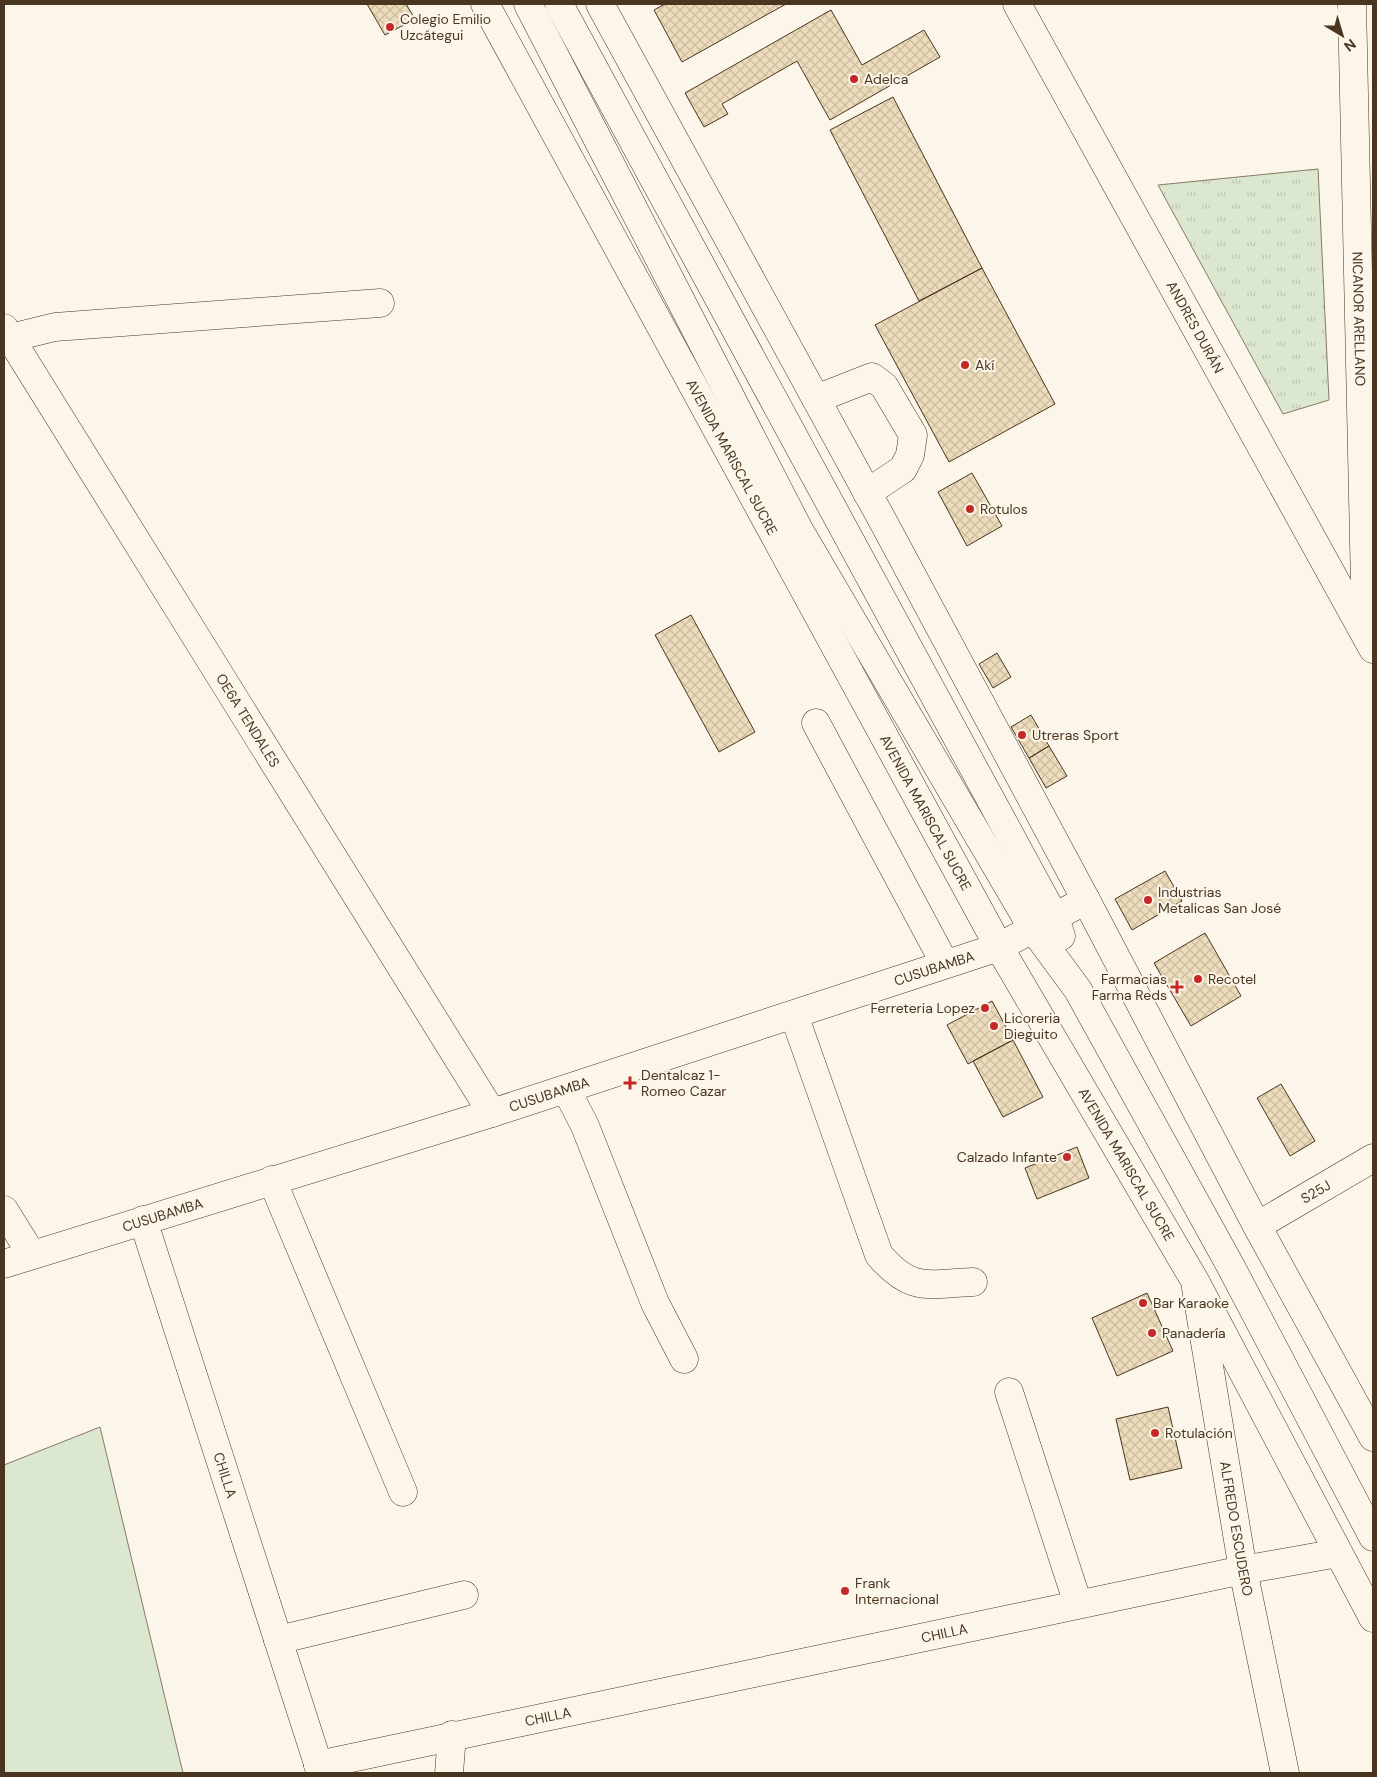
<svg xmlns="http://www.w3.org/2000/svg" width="1377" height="1777" font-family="'DM Sans',sans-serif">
  <defs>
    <pattern id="grass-tufts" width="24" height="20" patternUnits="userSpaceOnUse" patternTransform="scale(1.25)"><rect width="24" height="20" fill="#dce7d0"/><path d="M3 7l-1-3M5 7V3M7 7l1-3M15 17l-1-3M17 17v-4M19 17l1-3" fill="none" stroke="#bec7b2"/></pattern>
    <pattern id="building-cross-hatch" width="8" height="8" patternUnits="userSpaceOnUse" patternTransform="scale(1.25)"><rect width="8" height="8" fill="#ecdcbc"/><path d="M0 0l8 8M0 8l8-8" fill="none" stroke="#ccbda1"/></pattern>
  </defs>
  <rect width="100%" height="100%" fill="#fbf6e9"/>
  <path fill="url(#grass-tufts)" stroke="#887966" d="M1318,169L1329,400L1283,414L1158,185Z"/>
  <path fill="#dce7d0" stroke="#887966" d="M100,1427L183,1773H4V1465Z"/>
  <path fill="url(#building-cross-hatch)" stroke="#4a3520" d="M367,4H406L415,19L385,35Z
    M665,4H786L682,62L654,10Z
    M831,10L862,65L924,30L940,57L830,120L797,61L722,104L728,114L704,127L685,93Z
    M893,97L982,268L919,301L830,130Z
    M982,268L1055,404L949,462L875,325Z
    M972,473L1002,526L967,546L938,492Z
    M691,615L755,732L719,752L655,635Z
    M997,653L1011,677L993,688L979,664Z
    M1031,715L1049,746L1029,758L1011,727Z
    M1049,746L1067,776L1046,788L1029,758Z
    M1165,871L1182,901L1132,930L1115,899Z
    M1205,933L1241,996L1191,1026L1154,963Z
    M992,1001L1013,1040L968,1064L947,1025Z
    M1013,1040L1043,1097L1003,1117L973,1061Z
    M1281,1084L1315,1141L1290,1156L1257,1098Z
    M1077,1147L1089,1178L1037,1199L1025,1168Z
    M1147,1293L1173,1351L1117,1376L1092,1318Z
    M1168,1407L1182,1468L1130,1480L1116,1419Z"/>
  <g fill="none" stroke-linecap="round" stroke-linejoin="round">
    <defs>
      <g id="minor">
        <path d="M528,4L798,528L1033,929L1078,990L1230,1265L1373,1537"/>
        <path d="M559,4L1055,918L1061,936"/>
        <path id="s1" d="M1017,4L1373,649"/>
        <path id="s2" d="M1352,4L1366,631"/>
        <path id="s3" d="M4,328L492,1113"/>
        <path d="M10,338L55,327L380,303"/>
        <path d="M816,399L872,377L884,386L913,435L910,455L903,469L867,493"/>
        <path d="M816,723L945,964"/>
        <path d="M794,1015L879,1255C912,1293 927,1284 973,1282"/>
        <path d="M566,1089L585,1126L655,1303L684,1359"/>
        <path d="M272,1180L403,1492"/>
        <path d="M4,1210L32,1255"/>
        <path id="s4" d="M143,1220L321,1773"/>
        <path id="s5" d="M1257,1226L1373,1158"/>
        <path id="s6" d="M4,1264L492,1113L999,947L1086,900"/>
        <path id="s7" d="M1196,1288L1243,1570L1285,1773"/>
        <path d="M1009,1392L1078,1604"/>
        <path d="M278,1640L464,1595"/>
        <path id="s8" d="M318,1765L1243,1570L1338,1553"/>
        <path d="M449,1773L452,1735"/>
      </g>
      <g id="major">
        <path id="s9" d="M485,4L999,947L1195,1281L1373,1618"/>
        <path d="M600,4L885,525L1086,900L1257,1226L1373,1437"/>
      </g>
    </defs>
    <use href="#minor" stroke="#4a3520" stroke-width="29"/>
    <use href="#major" stroke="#4a3520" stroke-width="29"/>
    <use href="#minor" stroke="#fbf6e9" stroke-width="28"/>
    <use href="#major" stroke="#fbf6e9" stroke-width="28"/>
  </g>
  <g fill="#c62828" stroke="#fbf6e9" stroke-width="2">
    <circle cx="390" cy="27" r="5"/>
    <circle cx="854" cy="79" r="5"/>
    <circle cx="965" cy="365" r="5"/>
    <circle cx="970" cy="509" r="5"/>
    <circle cx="1022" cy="735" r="5"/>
    <circle cx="1148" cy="900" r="5"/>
    <circle cx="1198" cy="979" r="5"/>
    <path d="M1174.5 979.5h5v5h5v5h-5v5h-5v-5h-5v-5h5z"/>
    <circle cx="985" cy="1008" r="5"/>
    <circle cx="994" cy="1026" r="5"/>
    <path d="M627.5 1075.5h5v5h5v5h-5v5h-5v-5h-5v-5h5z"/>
    <circle cx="1067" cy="1157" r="5"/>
    <circle cx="1143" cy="1303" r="5"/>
    <circle cx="1152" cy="1333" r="5"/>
    <circle cx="1155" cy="1433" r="5"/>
    <circle cx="845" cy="1591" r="5"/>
  </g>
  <g text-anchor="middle" stroke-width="4" stroke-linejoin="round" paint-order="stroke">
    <g font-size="14" fill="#4a3520" stroke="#fbf6e9" text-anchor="start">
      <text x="400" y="24">Colegio Emilio<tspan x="400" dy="16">Uzcátegui</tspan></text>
      <text x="864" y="84">Adelca</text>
      <text x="975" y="370">Akí</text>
      <text x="980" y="514">Rotulos</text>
      <text x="1032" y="740">Utreras Sport</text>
      <text x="1158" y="897">Industrias<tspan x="1158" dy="16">Metalicas San José</tspan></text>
      <text x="1167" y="984" text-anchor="end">Farmacias<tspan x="1167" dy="16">Farma Reds</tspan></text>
      <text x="1208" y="984">Recotel</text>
      <text x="975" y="1013" text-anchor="end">Ferreteria Lopez</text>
      <text x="1004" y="1023">Licoreria<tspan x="1004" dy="16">Dieguito</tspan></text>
      <text x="641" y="1080">Dentalcaz 1-<tspan x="641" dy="16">Romeo Cazar</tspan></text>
      <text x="1057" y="1162" text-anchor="end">Calzado Infante</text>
      <text x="1153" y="1308">Bar Karaoke</text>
      <text x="1162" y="1338">Panadería</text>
      <text x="1165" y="1438">Rotulación</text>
      <text x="855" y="1588">Frank<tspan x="855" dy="16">Internacional</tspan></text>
    </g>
    <g font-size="14" fill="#4a3520" stroke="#fbf6e9">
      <text dy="5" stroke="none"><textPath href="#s2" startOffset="315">NICANOR ARELLANO</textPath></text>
      <text dy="5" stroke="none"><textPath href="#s1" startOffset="369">ANDRES DURÁN</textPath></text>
      <text dy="5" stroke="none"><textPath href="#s9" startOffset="516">AVENIDA MARISCAL SUCRE</textPath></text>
      <text dy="5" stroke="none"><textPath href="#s3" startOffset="462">OE6A TENDALES</textPath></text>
      <text dy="5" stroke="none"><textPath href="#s9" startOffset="921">AVENIDA MARISCAL SUCRE</textPath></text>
      <text dy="5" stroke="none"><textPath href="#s6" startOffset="976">CUSUBAMBA</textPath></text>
      <text dy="5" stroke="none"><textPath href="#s6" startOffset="571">CUSUBAMBA</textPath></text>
      <text dy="5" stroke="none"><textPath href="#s9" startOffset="1326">AVENIDA MARISCAL SUCRE</textPath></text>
      <text dy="5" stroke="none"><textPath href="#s5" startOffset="68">S25J</textPath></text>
      <text dy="5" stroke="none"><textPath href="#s6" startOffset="166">CUSUBAMBA</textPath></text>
      <text dy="5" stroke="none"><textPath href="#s4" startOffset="268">CHILLA</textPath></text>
      <text dy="5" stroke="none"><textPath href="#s7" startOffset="244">ALFREDO ESCUDERO</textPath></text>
      <text dy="5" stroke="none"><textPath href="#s8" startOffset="640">CHILLA</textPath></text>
      <text dy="5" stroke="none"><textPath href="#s8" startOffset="235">CHILLA</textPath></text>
    </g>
  </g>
  <rect width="1377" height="1777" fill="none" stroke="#4a3520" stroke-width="10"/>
  <g transform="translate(1342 35) rotate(142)" stroke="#fbf6e9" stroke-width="4" paint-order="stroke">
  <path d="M0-4L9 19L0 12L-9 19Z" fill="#4a3520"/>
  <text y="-8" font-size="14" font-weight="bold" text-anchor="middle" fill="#4a3520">N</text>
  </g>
</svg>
